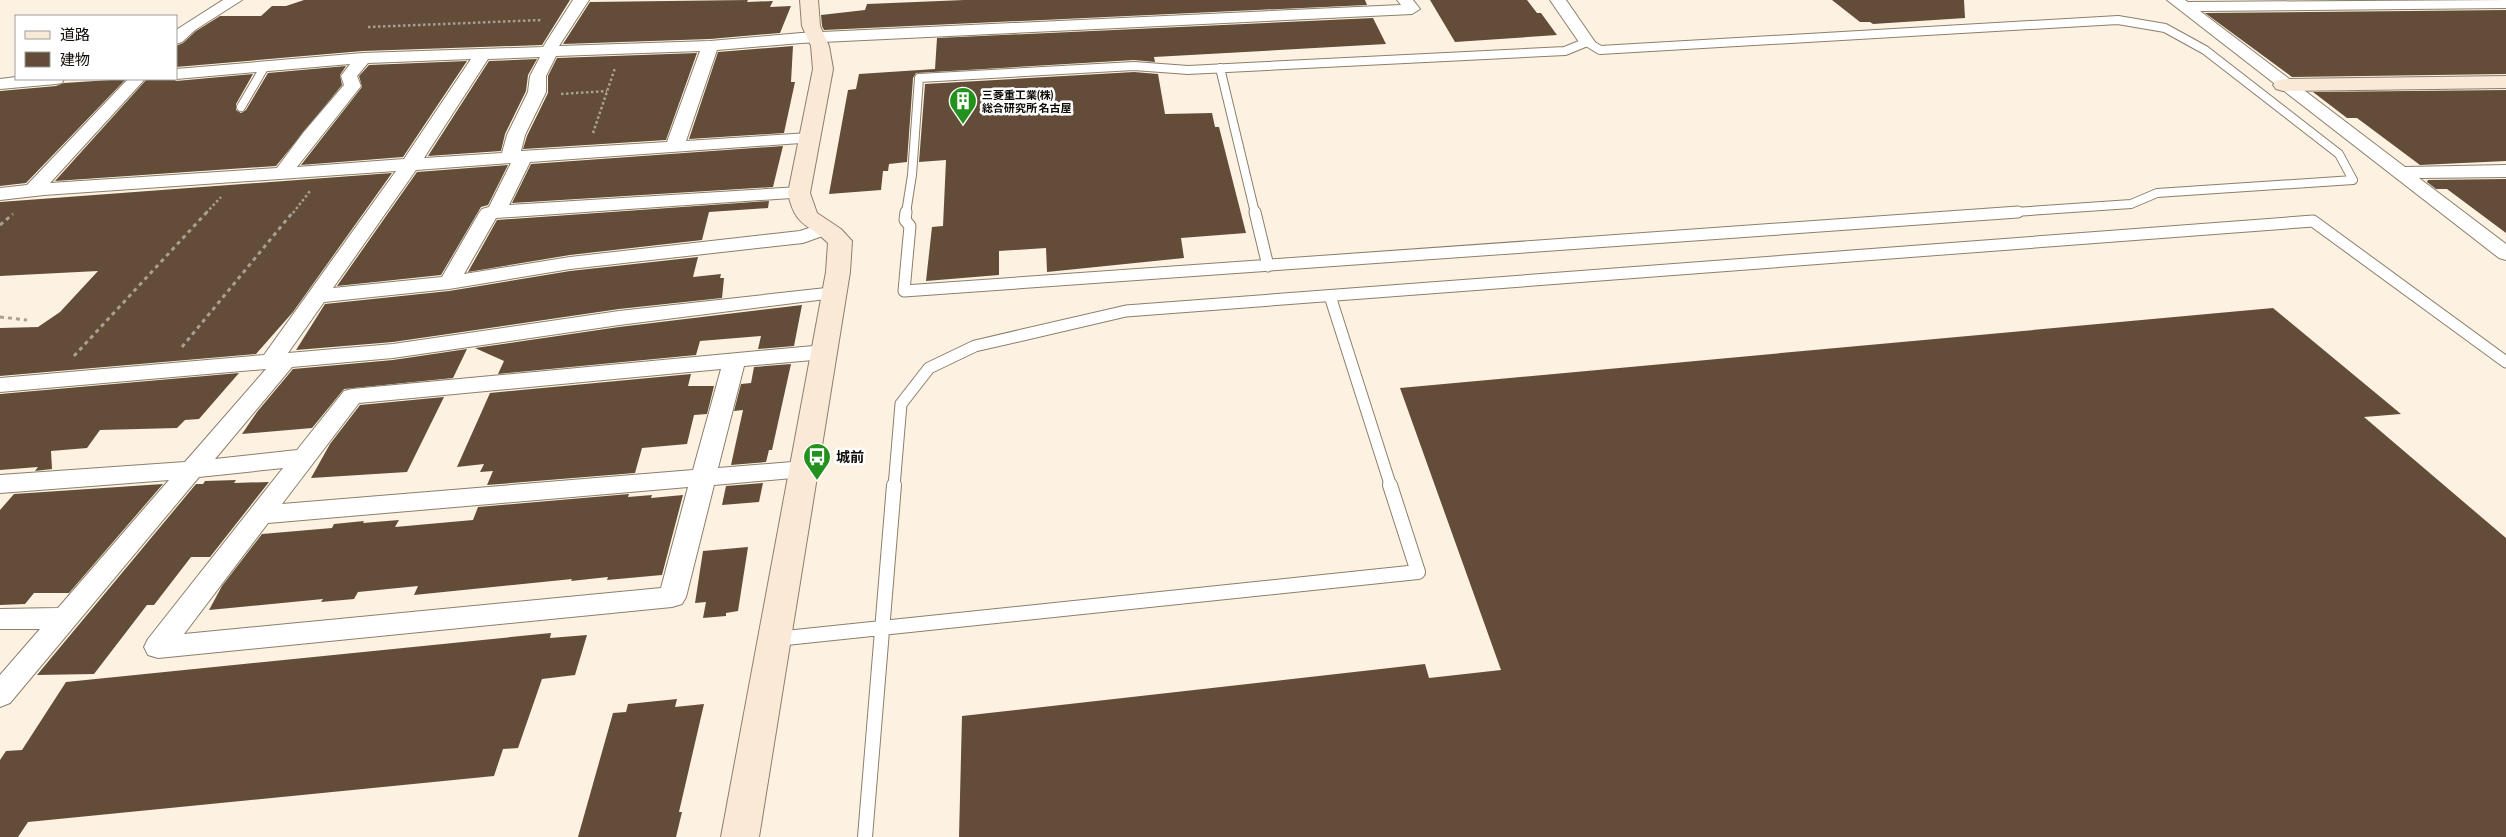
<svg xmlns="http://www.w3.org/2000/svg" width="2506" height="837" font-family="'Asap Condensed','Noto Sans JP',sans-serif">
  <rect width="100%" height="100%" fill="#fdf2e1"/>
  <path fill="#634d39" d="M304,0H570L542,45L363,51L176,67V46L183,43L196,31L220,16H261L272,6H286Z
    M748,0L747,2L773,1L770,7L791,6L780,33L710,39L563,44L590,2Z
    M964,0H1365L1367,5L824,30L822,26L821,15L865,10L867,4Z
    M1430,0H1527L1537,13H1541L1557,35L1455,42Z
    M1832,0H1964L1965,18L1873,24L1870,22H1860Z
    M2506,10V74L2292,77L2205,13Z
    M1373,18L1386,44L1154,57L1155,62L1134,60L916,73L913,78L907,162L889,164L888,171H883L881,190L829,194L848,90L856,89L859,74L935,69L937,38Z
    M793,46L791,82H795L784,133L689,139L718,52Z
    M697,53L666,140L523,149L527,136L548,93V76L557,58Z
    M537,59L528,75L526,91L505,134L501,151L428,156L489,61Z
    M467,61L403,157L301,165L362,87L359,76L369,65Z
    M346,66L340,75L342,85L276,166L55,181L147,79H174L176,81L253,74L236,104V110L241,113L246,110L268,73Z
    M1134,72L1158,74L1165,114L1212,113L1215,127H1219L1246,233L1181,238L1184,258L1047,272L1046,248L999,251V275L926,281L932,227L943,226L946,160L919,162L925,84Z
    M126,79L26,183L0,186V91L56,86L64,83Z
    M2506,90V161L2420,165L2357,118H2347L2313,92Z
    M783,146L773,187L512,203L531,164Z
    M508,165L488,205L481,207L478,212L441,275L337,286L417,172Z
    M392,173L293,312L256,354L0,376V328L38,327L60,312L98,271L0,276V202Z
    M2506,179V233L2447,189H2436L2427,182L2428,180Z
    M769,201L768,208L709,212L702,240L570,255L468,272L497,220Z
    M698,257L693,277L721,274L720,278H724L722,298L619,309L393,342L296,350L325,304L449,291L570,271Z
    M802,305L794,346L758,349L761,336L700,341L696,355L498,374L504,361L475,348L619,327Z
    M2273,308L2401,414L2364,417L2506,538V837H959L962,716L1425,664L1429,678L1501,670L1400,388Z
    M467,349L453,378L344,389L312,428L242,434L257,412L293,369L393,360Z
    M791,364L772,450H769L766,462L731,465L743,410L734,411L741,384L751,383L754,367Z
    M239,373L199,419L185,420L177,428L100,430L87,448L51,451L52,469L35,471L38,467L0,470V394Z
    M691,374L688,386H714L707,414L694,415L687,444L642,448L635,473L487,485L493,471L480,472L484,464L457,467L490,393Z
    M444,397L407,472L311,478L330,444L360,405Z
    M236,480L234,483L269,482L210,557H191L154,605H147L94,674L37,675L196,484H203L205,481Z
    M763,483L759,502L722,505L726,486Z
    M163,484L69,593H34L25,604L0,605V510L14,494Z
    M629,494L628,497L652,495L651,498L683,495L662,575L607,580L608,577L571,581L572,579L414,595L418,586L358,592L354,599L321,602L323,599L209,610L222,586L262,534L332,528L334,524L364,521L363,523L399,520L395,527L473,520L478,507Z
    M748,547L738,611L726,613V616L703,618L706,602L695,603L703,551Z
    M551,633L550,638L587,635L575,675L542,679L518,748L503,749L494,776L28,822L18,837H0V760L6,751L22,750L66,682Z
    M677,699L675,707L704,704L679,812H682L676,837H578L613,713L626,712L628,704Z"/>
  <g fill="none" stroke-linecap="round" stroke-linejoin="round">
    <defs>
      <path id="lane-far2" d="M1220,68L1255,213
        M241,107L265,66
        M906,213L912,175L919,78L1134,66L1188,70L1565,51L1587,42L1600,50L2118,20L2165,28L2205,50L2339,154L2353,180L2157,193L2131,204L2000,213"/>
      <path id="lane-far1" d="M906,212L905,220L910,226L904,291L2018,212
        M1255,212L1268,266
        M1330,296L1391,487
        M894,487L901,404L929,368L975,346L1126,311L2313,221L2506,362"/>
      <path id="lane" d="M776,639L1418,572L1390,485
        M865,837L894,485"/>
      <path id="street" d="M223,0H242L195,30L182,42L176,44V30Z
        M573,0H589L559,46L710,41L801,33L1401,5L1397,0H1413L1420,9L1412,14L801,43L717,50L686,141L809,133L815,134L818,138L815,142L530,162L509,205L799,187L806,189L809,193L806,197L496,218L464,274L570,257L800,231L824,223L831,225L834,229L831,233L803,243L570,269L449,289L324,302L288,353L393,344L619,311L835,287L842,289L846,293L842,297L619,325L393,358L292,367L215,459L297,450L344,391L352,389L824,345L832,347L835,352L832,357L824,359L744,366L718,468L804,461L813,463L816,469L813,475L804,477L714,485L686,597L682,604L672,607L158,658L148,655L144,647L148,639L283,468L199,477L10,703L0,707V675L40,629H0V609L58,608L169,480L0,493V475L185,462L266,369L0,392V378L264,355L396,171L44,195L0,200V188L27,185L128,79H145L50,183L277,168L303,133L344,85L341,76L350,64L176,79V69L363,53L543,47ZM700,51L667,142L521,151L525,135L546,92V76L556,56ZM540,57L530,76L528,92L507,135L502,153L424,158L488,59ZM471,59L404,159L297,167L361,86L357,76L368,63ZM511,163L489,207L482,209L479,213L442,277L333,288L416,170ZM721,369L693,470L282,504L359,403ZM688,487L661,588L184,634L268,523Z
        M1550,0H1566L1595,42L1593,45H1581Z
        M2167,0H2185L2188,2L2506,0V8L2200,11L2405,167L2506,165V177L2419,178L2506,244V260L2499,258Z
        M16,77V79H64L62,83L56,84L0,89V79Z"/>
      <path id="secondary" d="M800,0H818L820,26L829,46L833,69L810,193L817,213L841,229L852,241L850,272L759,837H721L826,272L828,243C807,222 795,227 788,193L813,69L811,46L802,26Z
        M2506,76V88L2283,91L2276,89L2273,85L2276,81L2283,79Z"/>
    </defs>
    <use href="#lane-far2" stroke="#8b7f6b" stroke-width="10"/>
    <use href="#lane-far1" stroke="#8b7f6b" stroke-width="13"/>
    <use href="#lane" stroke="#8b7f6b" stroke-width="16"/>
    <use href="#street" stroke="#8b7f6b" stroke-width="2"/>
    <use href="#secondary" stroke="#8b7f6b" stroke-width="2"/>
    <path stroke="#a9a093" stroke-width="2.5" stroke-dasharray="2.5 2.5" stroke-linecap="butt" d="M368,27L542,20
      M561,94L607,91
      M593,133L615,68
      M206,213L221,197
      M293,213L310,191"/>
    <path stroke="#a9a093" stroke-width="3" stroke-dasharray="4 4" stroke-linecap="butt" d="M0,225L13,214
      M0,317L27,320
      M182,347L293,212
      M74,356L207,212"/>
    <use href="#lane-far2" stroke="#fff" stroke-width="8"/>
    <use href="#lane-far1" stroke="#fff" stroke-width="11"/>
    <use href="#lane" stroke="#fff" stroke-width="14"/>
    <use href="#street" fill="#fff" fill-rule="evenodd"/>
    <use href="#secondary" fill="#fbe9d8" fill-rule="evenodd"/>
  </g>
  <defs>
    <symbol id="building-pin" viewBox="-11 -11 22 30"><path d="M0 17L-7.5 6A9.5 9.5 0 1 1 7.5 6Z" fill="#22921d" stroke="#fff"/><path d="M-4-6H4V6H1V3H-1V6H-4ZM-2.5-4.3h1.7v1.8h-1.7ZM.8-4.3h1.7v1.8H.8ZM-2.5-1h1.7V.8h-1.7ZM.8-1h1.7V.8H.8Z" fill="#fff"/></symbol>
    <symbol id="bus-pin" viewBox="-11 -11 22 30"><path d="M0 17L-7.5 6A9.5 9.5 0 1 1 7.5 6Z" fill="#22921d" stroke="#fff"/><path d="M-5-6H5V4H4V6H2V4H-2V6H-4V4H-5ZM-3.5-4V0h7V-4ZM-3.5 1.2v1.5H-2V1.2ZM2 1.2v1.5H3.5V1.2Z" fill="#fff"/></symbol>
  </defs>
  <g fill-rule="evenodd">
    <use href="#building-pin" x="947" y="85" width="32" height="43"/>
    <use href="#bus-pin" x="801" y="441" width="32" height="43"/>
  </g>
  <g text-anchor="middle" stroke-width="5" stroke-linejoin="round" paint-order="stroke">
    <g font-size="11" font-weight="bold" fill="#0f0b05" stroke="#fff" text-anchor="start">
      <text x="982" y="99">三菱重工業(株)<tspan x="982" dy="13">総合研究所 名古屋</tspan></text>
    </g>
    <g font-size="14" font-weight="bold" fill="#0f0b05" stroke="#fff" text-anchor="start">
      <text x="836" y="462">城前</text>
    </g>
  </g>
  <rect x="15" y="15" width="162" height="65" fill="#ffffff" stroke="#9f9d9b"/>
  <rect x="25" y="31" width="25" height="8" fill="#fbe9d8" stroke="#9f9d9b"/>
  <text x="60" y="40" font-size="15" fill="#0f0b05">道路</text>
  <rect x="25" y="52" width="25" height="15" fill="#634d39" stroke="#9f9d9b"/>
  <text x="60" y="65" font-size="15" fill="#0f0b05">建物</text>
</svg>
